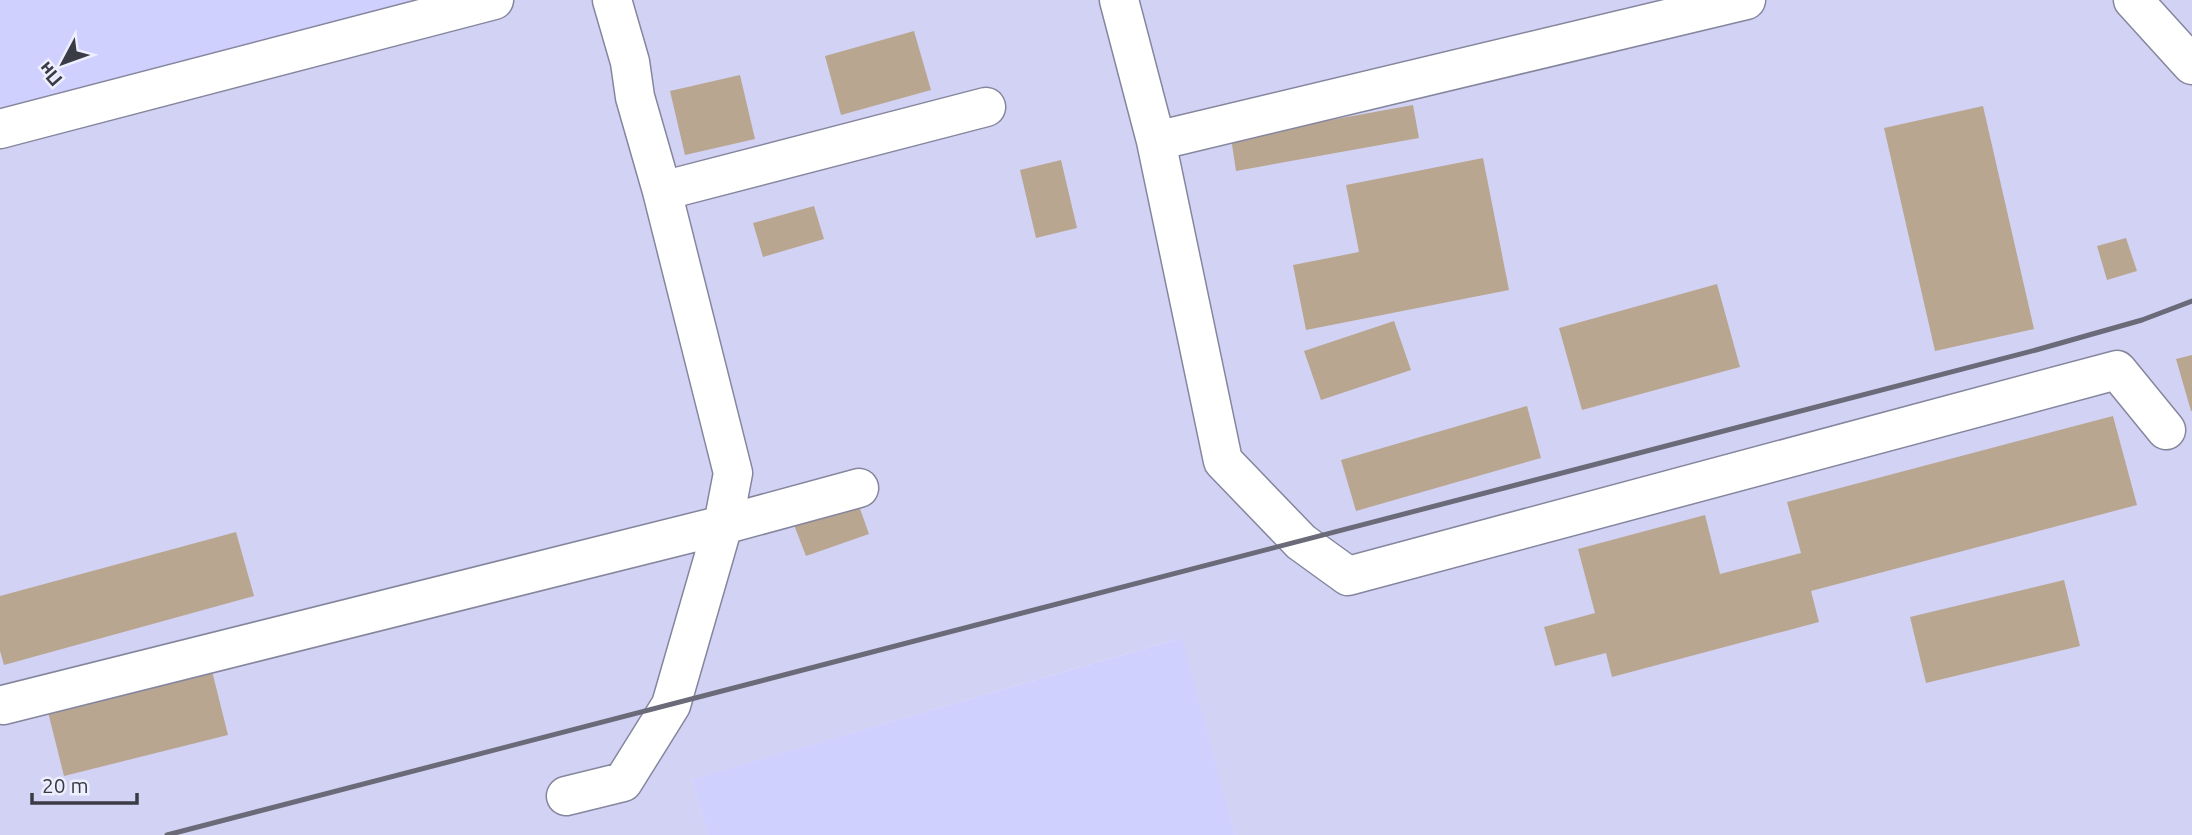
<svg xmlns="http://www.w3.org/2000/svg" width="2192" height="835" font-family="Ubuntu,sans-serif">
  <rect width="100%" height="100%" fill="#dedffa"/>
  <path fill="#d2d3f4" d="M494,0H2192V835H1235L1181,638L692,779L708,835H0V129Z"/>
  <path fill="#cfd0fe" d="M0,0H494L0,129Z
    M1182,638L1235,835H708L692,779Z"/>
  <path fill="#b9a691" d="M914,31L931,90L841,115L825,56Z
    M740,75L755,139L685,155L670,91Z
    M1413,105L1419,138L1236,171L1231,138Z
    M1983,106L2034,329L1935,351L1884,128Z
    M1483,158L1509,290L1306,330L1293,265L1359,252L1346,185Z
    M1061,160L1077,228L1036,238L1020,170Z
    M814,206L824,239L763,257L753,223Z
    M2126,238L2137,271L2107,280L2097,246Z
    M1717,284L1740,367L1582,410L1559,328Z
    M1394,321L1411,370L1321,400L1304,351Z
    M2192,355V411H2191L2176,359Z
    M1527,406L1541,458L1356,511L1341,460Z
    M2113,416L2137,505L1811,591L1819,622L1612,677L1606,653L1555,666L1544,627L1595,613L1578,549L1705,515L1720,574L1801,553L1787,502Z
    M858,503L869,534L806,556L794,525Z
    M236,532L254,596L4,665L0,651V596Z
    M2064,580L2080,646L1926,683L1910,617Z
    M211,667L228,735L64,776L47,708Z"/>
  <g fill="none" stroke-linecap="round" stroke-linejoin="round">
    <defs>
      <path id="minor" d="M1119,0L1156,141L1223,461L1301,542L1348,576L2117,370L2166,430
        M2133,0L2192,65
        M0,129L494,0
        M1156,141L1746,0
        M662,191L986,107
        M3,705L723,525L733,473L662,191L635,97L630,62L612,0
        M566,796L623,782L671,705L723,525L859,488"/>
    </defs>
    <use href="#minor" stroke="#85869e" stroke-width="41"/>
    <use href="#minor" stroke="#fff" stroke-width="38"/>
    <path stroke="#6a6a79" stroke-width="5" d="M167,835L2036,350L2142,320L2192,301"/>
  </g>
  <g transform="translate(63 63) rotate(229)" stroke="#edeefe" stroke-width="5" paint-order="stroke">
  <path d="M0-5L12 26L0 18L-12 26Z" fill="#3b3b46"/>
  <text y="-10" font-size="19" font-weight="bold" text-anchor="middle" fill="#3b3b46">Пн</text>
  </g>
  <path d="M32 793v10h105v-10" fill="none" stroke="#3b3b46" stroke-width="3.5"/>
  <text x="42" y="793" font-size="21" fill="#3b3b46" stroke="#edeefe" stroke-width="5" paint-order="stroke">20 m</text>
</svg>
